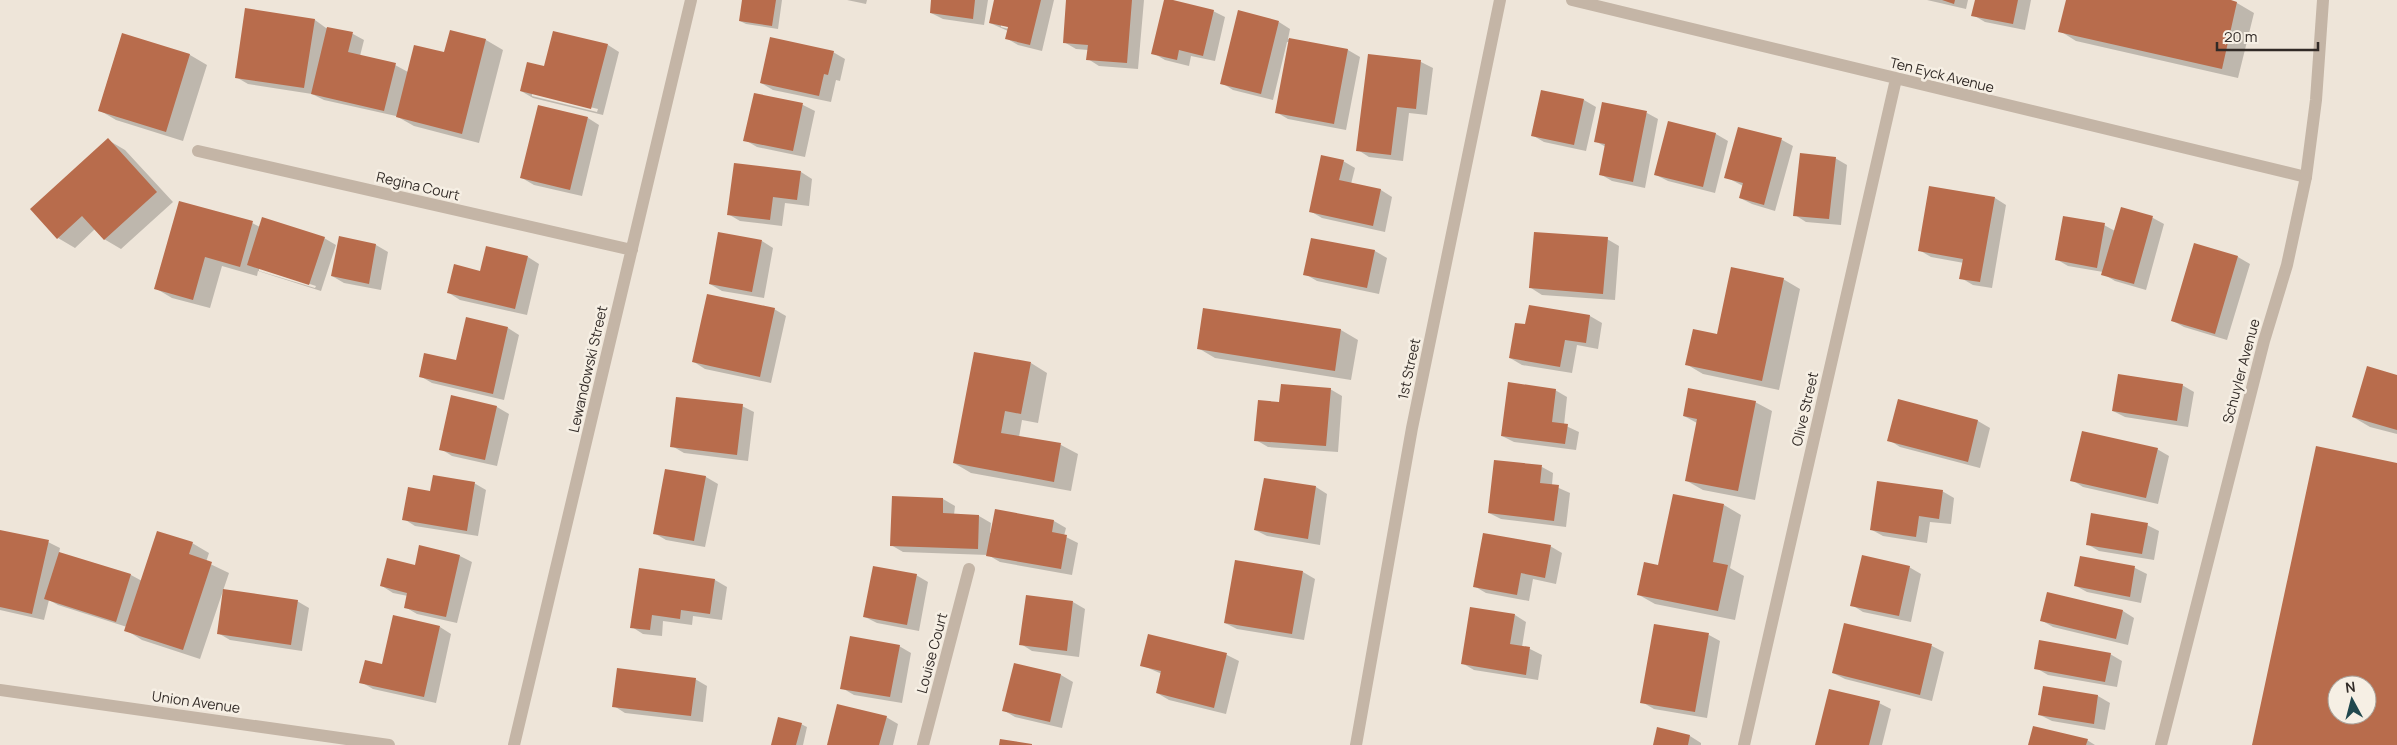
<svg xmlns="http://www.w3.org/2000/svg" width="2397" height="745" font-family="Manrope,sans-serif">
  <rect width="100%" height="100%" fill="#eee5d9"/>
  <path fill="#0003" fill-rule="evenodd" d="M743,0H782L778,29L746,24L740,21Z
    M847,0H867L866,4Z
    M933,0H988L984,25L943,19L931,13Z
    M995,0H1054L1042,51L1018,45L1006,38L1008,31L990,23ZM1001,25L1014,28L1013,30L1001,27Z
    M1068,0H1144L1138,69L1099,66L1088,59V50L1076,49L1064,42Z
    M1165,0L1213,11L1225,17L1215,61L1191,56L1189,66L1165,60L1153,53Z
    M1927,0H1968L1966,9Z
    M1976,0H2031L2025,30L1985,22L1973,15Z
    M2067,0H2225L2237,3L2254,13L2238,78L2076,41L2060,31Z
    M246,10L315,20L326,28L353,34L364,40L360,56L395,65L408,72L445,54L451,31L486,40L503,50L479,143L414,126L396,116L324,100L312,94L248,84L236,77Z
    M1279,22L1290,29L1288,39L1348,50L1360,57L1346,130L1288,119L1276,112L1289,42H1287L1273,100L1233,90L1222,83Z
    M122,35L190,55L207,65L183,141L116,120L99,110Z
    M608,45L619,52L603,115L533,98L521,91L545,68ZM532,93L598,109L597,112L532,96Z
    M833,52L845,59L840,81L836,80L831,102L773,90L761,83Z
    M1369,55L1421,62L1433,68L1427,115L1409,113L1403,161L1369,157L1358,150Z
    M1542,91L1584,100L1596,107L1586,151L1544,142L1532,135Z
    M755,94L803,105L815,111L805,157L757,147L745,140Z
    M1647,113L1658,119L1645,188L1612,181L1600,174L1606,147L1595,141Z
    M588,118L599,125L582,196L534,185L522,178Z
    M1669,122L1716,134L1728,141L1715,193L1668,181L1656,175Z
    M1739,128L1782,140L1793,146L1775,211L1752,204L1740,198L1743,186L1726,177Z
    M108,140L125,150L173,202L121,249L104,239L95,229L75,248L58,238Z
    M1835,158L1847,165L1841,225L1806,222L1795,215Z
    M1343,161L1355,168L1351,184L1381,190L1392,197L1385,232L1322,218L1310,211Z
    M801,172L812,179L809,206L785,203L782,226L740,221L728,214Z
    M1995,198L2006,205L1992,288L1973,285L1961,278L1964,263L1931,257L1919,250Z
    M2122,209L2153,218L2164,224L2146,290L2115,281L2103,274V272L2068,266L2056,259L2104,225L2115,231Z
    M252,223L260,227L324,238L336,245L321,291L258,271L257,276L222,266L210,308L172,298L155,288ZM259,268L316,286L315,288L259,271Z
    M340,238L376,245L388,252L381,290L344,283L332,276Z
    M1312,239L1375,251L1387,258L1379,294L1317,281L1305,274Z
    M1607,239L1619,246L1615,300L1542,295L1531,288Z
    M762,241L773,248L764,298L722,291L710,284Z
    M2195,245L2238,257L2250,264L2227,340L2184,327L2173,321Z
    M528,257L539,264L527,315L460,300L449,293L481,272Z
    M1783,279L1800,289L1779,390L1703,374L1686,364Z
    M1530,306L1590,316L1602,323L1598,349L1577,345L1572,373L1522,365L1510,358L1526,326Z
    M774,309L786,316L771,383L705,369L694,362Z
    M508,328L519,335L504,400L432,383L420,376L457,362Z
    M1341,330L1358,340L1351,380L1215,358L1198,348Z
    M1031,363L1047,373L1038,423L1022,420L1019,437L1061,445L1078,454L1071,491L971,473L954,463Z
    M2397,376V434L2370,427L2353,417Z
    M2182,385L2194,392L2188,427L2125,417L2113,411Z
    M1330,389L1342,396L1338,452L1268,447L1256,440L1281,403Z
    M1555,390L1567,397L1564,425L1579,432L1576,450L1514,442L1502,436Z
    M452,397L497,407L509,414L497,466L452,456L441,449Z
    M1899,400L1978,421L1990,428L1980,468L1900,447L1889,440Z
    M1755,402L1772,411L1755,500L1703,490L1687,481L1697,423L1684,416Z
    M742,406L754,412L748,461L684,453L672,446Z
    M2157,449L2169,456L2158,504L2083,487L2072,480Z
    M1542,467L1553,473L1552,485L1570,493L1566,527L1501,519L1489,513Z
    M666,470L706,477L718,484L705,547L666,540L654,533Z
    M474,483L486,490L478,536L415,526L404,519L431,492Z
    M1316,487L1327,494L1320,545L1267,536L1255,530Z
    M1942,491L1954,498L1951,524L1930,522L1927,543L1883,536L1872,530Z
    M943,499L955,506L954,515L979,516L991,523L990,533L1054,521L1066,528L1064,536L1078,543L1072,575L1000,562L988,555L903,552L891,545Z
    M1724,505L1741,515L1730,568L1744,576L1735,620L1655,604L1639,595L1659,566Z
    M2147,525L2159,531L2154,560L2099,551L2087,544Z
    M0,531L48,542L60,548L59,553L131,575L142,581L192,543L209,553L206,562L229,573L200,659L142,640L126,630L127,627L58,605L49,600L44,620L0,610Z
    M1550,546L1562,553L1556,584L1533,579L1529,601L1486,593L1474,586Z
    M460,556L472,562L457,623L417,614L405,607L408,596L393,593L382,586L415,566Z
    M2081,558L2135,568L2147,574L2141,603L2087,592L2076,586Z
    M1909,567L1921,574L1911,622L1863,612L1852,605Z
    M640,569L715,580L727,587L722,620L693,616L692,625L663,621L662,636L643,634L632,627Z
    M1303,572L1315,579L1304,640L1237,629L1225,623Z
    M916,575L928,582L919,631L877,623L865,617Z
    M2048,593L2123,611L2134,618L2128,645L2053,627L2041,620Z
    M297,601L309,608L302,651L230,640L218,633Z
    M1073,602L1085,609L1079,657L1032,651L1021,644Z
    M1515,615L1526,622L1522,647L1530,649L1542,655L1538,680L1474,670L1462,663Z
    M1845,625L1932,646L1944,652L1932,701L1845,679L1833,673Z
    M440,627L451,634L436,703L373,689L361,682Z
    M1149,635L1227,655L1239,661L1226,714L1169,700L1157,693L1162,674L1141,665Z
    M1709,635L1720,641L1707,718L1654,709L1642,702Z
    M899,646L911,653L902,703L854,695L842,688Z
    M2110,654L2122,661L2117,687L2048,675L2036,668Z
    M1015,664L1061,675L1073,682L1062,728L1015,717L1003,710Z
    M695,679L707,686L703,722L625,713L614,706Z
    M2044,688L2098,696L2110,703L2105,730L2052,721L2040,715Z
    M1879,703L1891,709L1882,745H1816Z
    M886,717L898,724L893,745H828Z
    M801,724L807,727L803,745H772Z
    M1690,736L1701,743V745H1654Z
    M2087,740L2095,745H2030Z"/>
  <path fill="#b86c4c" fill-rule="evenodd" d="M742,0H776L772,26L739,21Z
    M931,0H975L973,19L930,13Z
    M994,0H1041L1030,45L1005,39L1008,27L989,23Z
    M1066,0H1132L1127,63L1086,60L1088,45L1063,43Z
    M1164,0H1173L1214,10L1203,56L1179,50L1177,60L1151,54Z
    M1942,0H1955L1954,4Z
    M1975,0H2018L2013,24L1971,16Z
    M2066,0H2231L2237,2L2222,69L2058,32Z
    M245,8L315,19L304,88L235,78Z
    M1238,10L1279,21L1261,94L1220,84Z
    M327,27L353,32L348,52L396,63L384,111L311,94Z
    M450,30L486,39L462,134L396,117L414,45L444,52Z
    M553,31L608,44L591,109L520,91L527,62L544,66Z
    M122,33L190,54L166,132L98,111Z
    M770,37L834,51L828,75L824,74L819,96L760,83Z
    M1289,38L1348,49L1334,124L1275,113Z
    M1368,54L1421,60L1416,109L1397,107L1391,155L1356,151Z
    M1541,90L1584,99L1574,145L1531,136Z
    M754,93L803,103L793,151L743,141Z
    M1602,102L1647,111L1633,182L1599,175L1605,144L1594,142Z
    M538,105L588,117L570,190L520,178Z
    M1668,121L1716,133L1703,187L1654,175Z
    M1738,127L1782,138L1764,205L1739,198L1743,183L1724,178Z
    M108,138L157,192L104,240L82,216L57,239L30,209Z
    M1800,153L1836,157L1829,219L1793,216Z
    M1321,155L1344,160L1339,180L1381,189L1373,226L1309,212Z
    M734,163L801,171L797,200L773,197L770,220L727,215Z
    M1929,186L1995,197L1980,282L1959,279L1963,259L1918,251Z
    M179,201L253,221L240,267L205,257L193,300L154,289Z
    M2121,207L2153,216L2134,284L2101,275Z
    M2063,216L2105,223L2097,268L2055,260Z
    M262,217L325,237L309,285L247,265Z
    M718,232L762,240L752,292L709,284Z
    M1534,232L1608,237L1603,294L1529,288Z
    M339,236L376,244L369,284L331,276Z
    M1311,238L1375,250L1367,288L1303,275Z
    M2194,243L2238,256L2215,334L2171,321Z
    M486,246L528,256L515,309L447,293L454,264L480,271Z
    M1731,267L1784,278L1762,381L1685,365L1693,329L1717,334Z
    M707,294L775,308L760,377L692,362Z
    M1529,305L1590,315L1586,343L1565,340L1560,367L1509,358L1515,323L1525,324Z
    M1203,308L1341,329L1335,371L1197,349Z
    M466,317L508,327L493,394L419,377L424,353L456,360Z
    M974,352L1031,362L1021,414L1005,411L1001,433L1061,443L1054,482L953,463Z
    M2367,366L2397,375V430L2352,417Z
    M2118,374L2183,384L2177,421L2112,411Z
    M1508,382L1556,389L1552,422L1568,424L1565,444L1501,436Z
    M1281,384L1331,388L1326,446L1254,441L1258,400L1279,402Z
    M1688,388L1756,401L1738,491L1685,481L1697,419L1683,416Z
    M451,395L497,406L485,460L439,450Z
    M676,397L743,404L737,455L670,447Z
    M1898,399L1978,420L1968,462L1887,441Z
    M2082,431L2158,448L2146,498L2070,481Z
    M2316,446L2397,463V745H2252ZM2337,685H2367V715H2337Z
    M1494,460L1542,465L1540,483L1559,485L1554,521L1488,513Z
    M665,469L706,476L694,541L653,534Z
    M433,475L475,482L467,531L402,520L408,487L430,491Z
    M1264,478L1316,486L1308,539L1254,530Z
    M1877,481L1943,490L1939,519L1919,516L1916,537L1870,530Z
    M1673,494L1724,504L1713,562L1728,565L1718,611L1637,595L1644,562L1658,565Z
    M892,496L943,498V513L979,515L978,549L890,546Z
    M995,509L1054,520L1052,532L1067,535L1061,569L986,556Z
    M2091,513L2148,523L2142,554L2086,545Z
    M0,530L49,540L32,614L0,607Z
    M157,531L193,542L189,554L212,562L183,650L124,631Z
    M1483,533L1551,545L1545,578L1521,573L1517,595L1473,587Z
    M419,545L460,555L446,617L404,608L407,593L380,586L387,558L415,565Z
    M59,552L131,574L116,622L44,599Z
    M1862,555L1910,566L1899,616L1850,606Z
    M2080,556L2135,566L2130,597L2074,586Z
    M1235,560L1303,571L1292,634L1224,623Z
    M873,566L917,574L907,625L863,617Z
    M639,568L715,579L710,614L681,610L680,619L652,615L650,630L630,628Z
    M223,589L298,600L291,645L217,634Z
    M2047,592L2123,610L2116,639L2040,621Z
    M1026,595L1073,601L1067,651L1019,645Z
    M1470,607L1515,614L1510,644L1530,647L1526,675L1461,664Z
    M393,615L440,626L424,697L359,683L365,660L382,664Z
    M1844,623L1932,644L1920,695L1832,673Z
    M1654,624L1709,633L1695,712L1640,703Z
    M1148,634L1227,653L1214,708L1156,693L1161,671L1140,666Z
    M850,636L900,645L890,697L840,689Z
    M2039,640L2111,653L2105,682L2034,669Z
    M1014,663L1061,674L1050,722L1002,711Z
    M617,668L696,678L691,716L612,707Z
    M2043,686L2098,695L2094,724L2038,715Z
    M1829,689L1880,701L1869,745H1815Z
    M837,704L887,716L879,745H827Z
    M778,717L802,723L796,745H771Z
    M2033,726L2088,739L2086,745H2028Z
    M1657,727L1690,735L1688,745H1653Z
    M1000,739L1032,744V745H999Z"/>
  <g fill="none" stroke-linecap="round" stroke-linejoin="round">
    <path stroke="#c4b5a6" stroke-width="12" d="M1572,0L2306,177
      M198,151L632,250
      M0,690L389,745
      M514,745L691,0
      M923,745L969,569
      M1356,745L1412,428L1500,0
      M1744,745L1896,79"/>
    <path stroke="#c4b5a6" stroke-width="12" d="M2161,745L2264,341L2287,265L2306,177L2316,100L2323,0"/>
  </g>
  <g text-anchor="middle" stroke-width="5" stroke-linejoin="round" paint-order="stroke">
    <g font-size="14" fill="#312a26" stroke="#f6efe4">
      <text transform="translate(1942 75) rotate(14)" y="5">Ten Eyck Avenue</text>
      <text transform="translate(418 186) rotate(13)" y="5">Regina Court</text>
      <text transform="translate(588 369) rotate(-77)" y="5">Lewandowski Street</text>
      <text transform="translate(1409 369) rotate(-78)" y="5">1st Street</text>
      <text transform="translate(2241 371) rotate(-75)" y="5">Schuyler Avenue</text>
      <text transform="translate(1805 409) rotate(-77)" y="5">Olive Street</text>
      <text transform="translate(932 653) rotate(-75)" y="5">Louise Court</text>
      <text transform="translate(196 702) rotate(8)" y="5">Union Avenue</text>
    </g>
  </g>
  <g transform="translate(2352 700) rotate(353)"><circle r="24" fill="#f6efe4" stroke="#a7a098"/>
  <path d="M0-4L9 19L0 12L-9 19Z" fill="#21484e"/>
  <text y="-8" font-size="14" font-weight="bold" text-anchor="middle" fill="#312a26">N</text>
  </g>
  <path d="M2217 42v8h101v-8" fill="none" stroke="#312a26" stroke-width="2.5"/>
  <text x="2224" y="42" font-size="15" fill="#312a26" stroke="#f6efe4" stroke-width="4" paint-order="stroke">20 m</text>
</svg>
